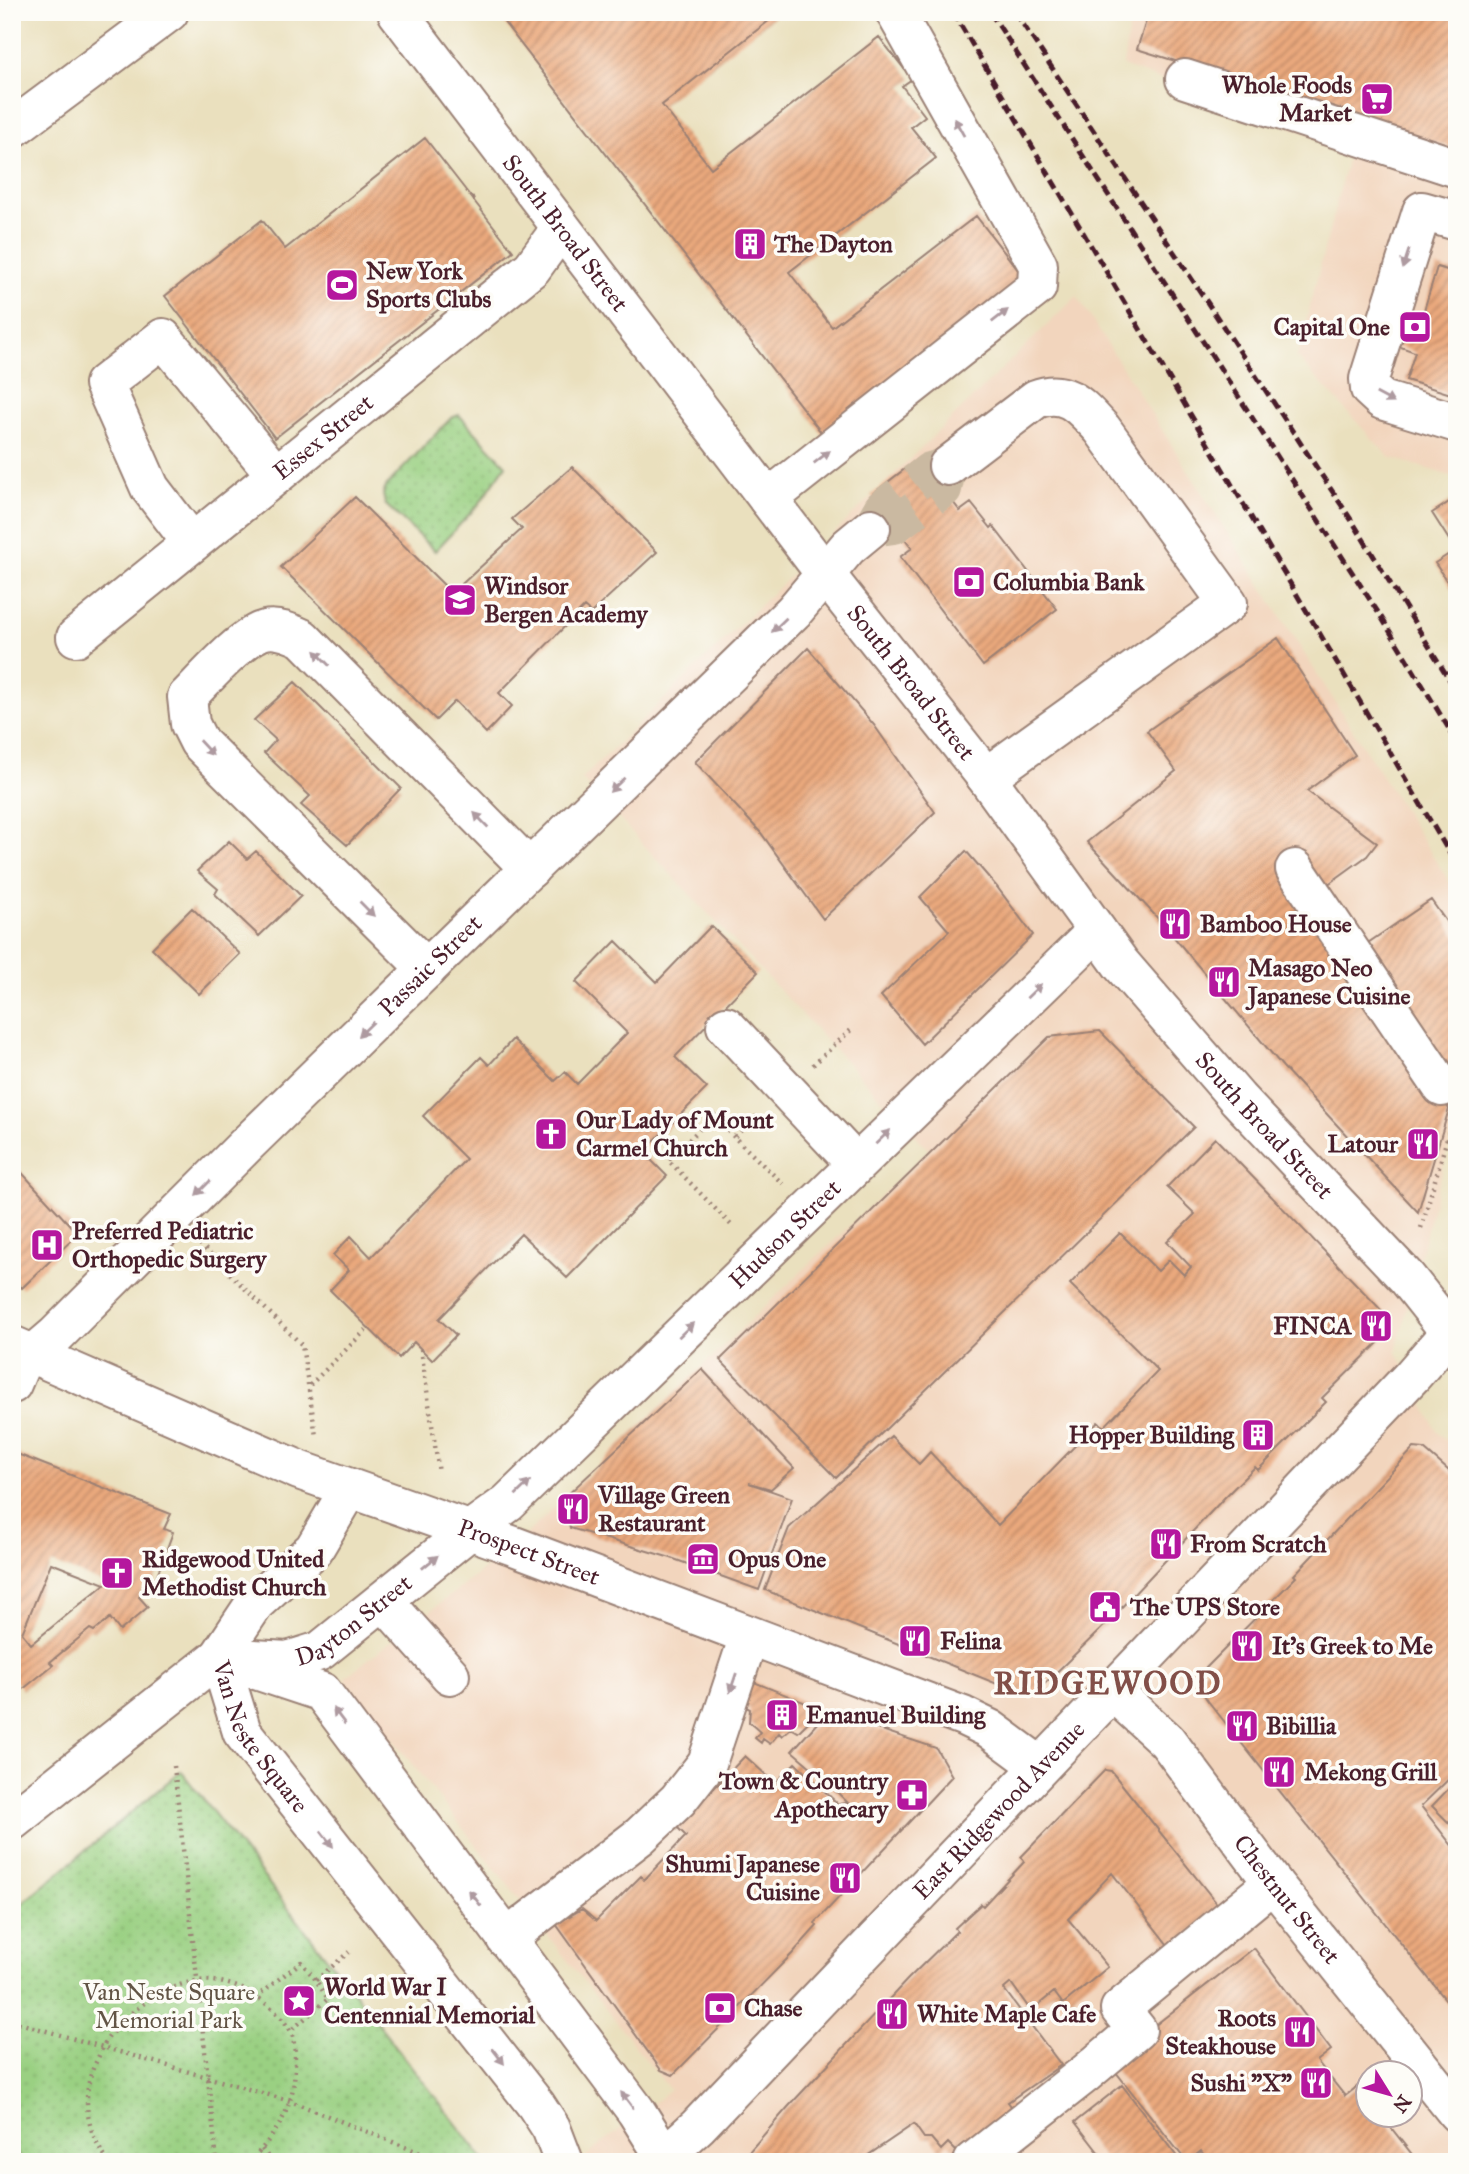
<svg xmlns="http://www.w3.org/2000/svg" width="1469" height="2174" font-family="'IM FELL Great Primer',serif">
  <defs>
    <pattern id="grass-dots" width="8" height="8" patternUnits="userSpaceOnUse" patternTransform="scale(1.75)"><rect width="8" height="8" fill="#9ad082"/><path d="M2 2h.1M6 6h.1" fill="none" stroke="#86b270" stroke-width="1.8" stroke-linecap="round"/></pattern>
    <pattern id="building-hatch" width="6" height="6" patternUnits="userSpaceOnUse" patternTransform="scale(1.75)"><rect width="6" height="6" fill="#eaa97d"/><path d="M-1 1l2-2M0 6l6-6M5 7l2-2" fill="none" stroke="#c08967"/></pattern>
  </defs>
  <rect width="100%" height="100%" fill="#fdfcf7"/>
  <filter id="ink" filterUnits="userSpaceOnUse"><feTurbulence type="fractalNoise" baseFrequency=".0143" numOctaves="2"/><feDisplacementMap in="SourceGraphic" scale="14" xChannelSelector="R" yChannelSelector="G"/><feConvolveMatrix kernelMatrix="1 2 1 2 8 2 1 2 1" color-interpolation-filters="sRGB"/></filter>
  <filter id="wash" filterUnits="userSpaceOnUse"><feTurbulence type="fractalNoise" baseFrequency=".00686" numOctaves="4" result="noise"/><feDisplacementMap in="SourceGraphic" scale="28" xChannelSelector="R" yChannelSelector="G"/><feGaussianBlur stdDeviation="1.57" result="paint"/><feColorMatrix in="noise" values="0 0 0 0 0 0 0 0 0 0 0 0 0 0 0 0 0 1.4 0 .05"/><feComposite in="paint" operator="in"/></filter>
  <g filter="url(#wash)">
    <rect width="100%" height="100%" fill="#eae0be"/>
    <path fill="#f2d5bd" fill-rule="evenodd" d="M1131,12H1457V478L1389,457L1297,357L1350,149L1123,66Z
      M1077,296L1457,894V1112L1396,1351L1438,1433L1457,1449V2162H579L670,2090L344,1678L514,1546L929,1150L582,779ZM1368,2072H1410V2114H1368Z"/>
    <path fill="url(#grass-dots)" stroke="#727856" stroke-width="2" d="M459,415L506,465L479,504L435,551L385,504L383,494L387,485L451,418Z
      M181,1771L486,2162H23L12,2147V1912Z"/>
    <g id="blocks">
      <path fill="url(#building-hatch)" fill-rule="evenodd" d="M496,12H780L662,105L711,168L879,37L912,79L902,86L925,116L911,127L936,158L789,272L832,327L976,216L1025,279L824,436Z
        M1149,12H1457V149L1137,49Z
        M425,138L513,251L275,438L165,296L262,220L285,249Z
        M1437,267L1454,272L1457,267V396L1406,380L1415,352L1381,340L1391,307L1422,317Z
        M919,458L960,511L971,503L991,528L993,526L1057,609L983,666L900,557L912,548L871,495Z
        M572,467L657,552L591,613L584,607L499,693L512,706L486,733L455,701L436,720L281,567L355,497L452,593L522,529L512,519Z
        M1457,497V540L1451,543L1432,513Z
        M1457,549V597L1435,563Z
        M1278,638L1355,755L1307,791L1377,843L1367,856L1320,890L1362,990L1449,1109L1418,1212L1283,1067L1163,924L1087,842L1176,771L1147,731Z
        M808,648L874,725L935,812L823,919L761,833L695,762Z
        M295,682L401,788L347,845L301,805L310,796L264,753L276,740L254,720Z
        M229,841L247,859L256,851L301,896L259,936L215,894L218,889L197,871Z
        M966,851L997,887L1033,935L922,1044L881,996L949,931L920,897Z
        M1431,900L1457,937V1047L1448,1073L1362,947Z
        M192,908L240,954L199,994L152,948Z
        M711,926L758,972L675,1057L707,1088L643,1152L667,1176L567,1278L521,1234L439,1319L456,1335L432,1360L414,1342L399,1358L330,1290L349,1270L333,1255L351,1236L371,1257L466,1159L423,1116L481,1057L489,1065L513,1039L555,1081L565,1072L577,1084L627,1033L576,982L616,941L657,982Z
        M1100,1031L1194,1127L836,1478L720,1360L1049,1037Z
        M1215,1138L1386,1315L1387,1334L1322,1398L1326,1402L1258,1470L1255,1467L1225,1497L1103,1627L1032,1696H1027L765,1590L789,1528L891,1436L919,1464L930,1452L998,1525L1098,1422L1104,1427L1158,1371L1070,1284L1120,1233L1158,1271L1169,1260L1184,1275L1191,1267L1167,1242L1195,1214L1167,1187Z
        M14,1164L78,1234L22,1288L12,1278Z
        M702,1369L794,1468L771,1489L749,1483L792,1498L759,1590L671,1558L570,1528L564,1498Z
        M1414,1448L1424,1449L1457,1478V1771L1421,1806L1457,1852V2014L1208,1701L1199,1687L1198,1680L1206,1668L1296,1577L1294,1575Z
        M12,1452L171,1514L164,1529L173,1532L153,1586L145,1583L139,1597L148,1607L120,1631L110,1618L94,1631L90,1629L50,1662L53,1665L22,1690L17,1682L12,1686ZM51,1563L105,1584L31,1644L22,1633Z
        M744,1678L821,1709L798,1732L791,1728L782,1736L779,1733L770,1744L763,1739L761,1743L755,1738L760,1732L749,1722L750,1709L744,1706Z
        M827,1712L936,1748L952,1776L815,1923L817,1926L792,1954L673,2075L661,2070L556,1924L582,1909L596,1921L641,1876L644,1880L686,1836L675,1825L696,1807L745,1756L775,1783L795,1763L838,1804L848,1803L820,1775L792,1751Z
        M1105,1770L1111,1771L1120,1782L1222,1910L1171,1949L1112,1873L1068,1919L1108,1967L1063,2004L1054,1992L1031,2011L1011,1983L1004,1989L1061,2065L1008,2102L1016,2113L961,2156L948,2143L941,2150L931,2138H924L914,2124L867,2156L872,2162H740L789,2106L908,1979L957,1931L955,1928L981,1904L983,1906L1024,1862L1021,1857Z
        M1457,1780V1831L1432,1806Z
        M1254,1948L1331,2050L1317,2061L1345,2096L1358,2086L1368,2098V2115H1381L1418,2162H1209L1201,2151L1187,2162L1108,2062Z
        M1122,2085L1181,2162H1106L1075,2122Z"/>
    </g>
  </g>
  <g filter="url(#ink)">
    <use href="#blocks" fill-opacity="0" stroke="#9a8074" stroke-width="2"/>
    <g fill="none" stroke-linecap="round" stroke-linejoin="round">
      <path stroke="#cab9a1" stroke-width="38" stroke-dasharray="38 19" stroke-linecap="butt" d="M948,466L943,489L894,525L871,528L882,509L930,471Z"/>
      <defs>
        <g id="minor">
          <path id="s1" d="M397,12L826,575L986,777L1121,964L1238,1099L1407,1278L1457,1341"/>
          <path d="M1185,79L1457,168"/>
          <path d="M12,129L169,12"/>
          <path d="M1457,221L1422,211L1369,379L1370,389L1382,400L1457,423"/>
          <path d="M948,466L1036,399C1067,387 1082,408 1102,429L1228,603L986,777"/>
          <path d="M768,499L1037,287L1038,265L895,12"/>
          <path d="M192,543L150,488L104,384L163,338L276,475"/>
          <path id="s2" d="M76,637L532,268L561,228"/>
          <path d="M1295,869L1442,1087"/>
          <path d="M427,969L199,742L190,724L187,697C204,680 243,635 265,630C277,627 291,633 302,638L530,869"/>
          <path d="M726,1026L856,1164"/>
          <path id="s3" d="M14,1346L299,1470L514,1546L963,1716L990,1729L1040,1766"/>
          <path id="s4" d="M34,1354L55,1336L248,1143L794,611L848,547L871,528"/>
          <path d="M12,1384L26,1351"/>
          <path d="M384,1601L450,1675"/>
          <path id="s5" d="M219,1657L288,1661L320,1651L469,1531L508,1503L1097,931"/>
          <path id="s6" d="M219,1657L242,1732L536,2105L551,2128L564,2162"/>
          <path d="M250,1668L322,1692L636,2111L668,2162"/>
          <path id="s7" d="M1112,1691L1167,1741L1273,1883L1457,2113"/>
          <path d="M12,1821L219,1657L255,1603L314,1549L350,1488"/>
          <path d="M506,1939L640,1836L678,1800L707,1763L749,1636"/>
          <path id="s8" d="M658,2162L698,2126C936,1875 1175,1627 1412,1376L1450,1332"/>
          <path d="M973,2162L1086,2073L1137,2030L1120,2009L1273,1883"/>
        </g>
      </defs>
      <use href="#minor" stroke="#9a8074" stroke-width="42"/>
      <path stroke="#9a8074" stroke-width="4.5" stroke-dasharray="2 5" stroke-linecap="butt" d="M472,198L476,194
        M813,1065L853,1028
        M757,1116L734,1137L783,1184
        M734,1137L714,1115L668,1160L734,1228
        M1421,1228L1451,1125
        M200,1244L302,1345L316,1436
        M421,1349L439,1473
        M310,1385L369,1327
        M174,1766L217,2162
        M316,1980L349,1952
        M256,1997L301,1962L316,1980L328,1999L290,2031
        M12,2021L290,2101L443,2162
        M262,2149L272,2162
        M109,2162C86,2135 80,2093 96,2062C100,2054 103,2045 108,2038C126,2013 160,1988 191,1982C213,1977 238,1985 257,1997C269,2005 284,2018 290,2031C295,2040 295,2053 295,2063C295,2107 279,2130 250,2162"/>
      <use href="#minor" stroke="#fff" stroke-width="38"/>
      <path stroke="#4a1f2b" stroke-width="5" stroke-dasharray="10 5" stroke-linecap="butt" d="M953,12L1457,866
        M990,12L1383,620L1457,742
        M1015,12L1354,524L1457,692"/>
    </g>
    <defs><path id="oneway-solid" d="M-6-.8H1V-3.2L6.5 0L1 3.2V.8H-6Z" transform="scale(1.75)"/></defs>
    <g fill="#ae9aa0">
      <use href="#oneway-solid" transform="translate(959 127) rotate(-119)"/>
      <use href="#oneway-solid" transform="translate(1406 259) rotate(108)"/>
      <use href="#oneway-solid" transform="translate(1000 316) rotate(-38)"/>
      <use href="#oneway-solid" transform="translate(1385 398) rotate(29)"/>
      <use href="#oneway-solid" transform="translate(822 457) rotate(-38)"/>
      <use href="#oneway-solid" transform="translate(779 625) rotate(136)"/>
      <use href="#oneway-solid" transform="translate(322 658) rotate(-134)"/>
      <use href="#oneway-solid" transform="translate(206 748) rotate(47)"/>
      <use href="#oneway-solid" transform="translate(617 785) rotate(136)"/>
      <use href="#oneway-solid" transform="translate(481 820) rotate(-134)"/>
      <use href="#oneway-solid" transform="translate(367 909) rotate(45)"/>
      <use href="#oneway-solid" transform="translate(1034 991) rotate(-44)"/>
      <use href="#oneway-solid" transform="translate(366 1029) rotate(136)"/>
      <use href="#oneway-solid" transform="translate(883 1137) rotate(-44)"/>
      <use href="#oneway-solid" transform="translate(203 1188) rotate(135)"/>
      <use href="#oneway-solid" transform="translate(686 1330) rotate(-44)"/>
      <use href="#oneway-solid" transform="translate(523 1488) rotate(-44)"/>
      <use href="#oneway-solid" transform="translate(430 1562) rotate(-39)"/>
      <use href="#oneway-solid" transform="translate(733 1683) rotate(109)"/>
      <use href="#oneway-solid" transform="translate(339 1716) rotate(-127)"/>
      <use href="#oneway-solid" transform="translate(327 1839) rotate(52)"/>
      <use href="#oneway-solid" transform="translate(475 1898) rotate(-127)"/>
      <use href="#oneway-solid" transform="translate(498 2056) rotate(52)"/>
      <use href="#oneway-solid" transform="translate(627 2100) rotate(-127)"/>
    </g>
  </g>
  <defs>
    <symbol id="supermarket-square" viewBox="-11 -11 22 22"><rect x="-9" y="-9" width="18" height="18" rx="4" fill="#b5179e" stroke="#fdfcf7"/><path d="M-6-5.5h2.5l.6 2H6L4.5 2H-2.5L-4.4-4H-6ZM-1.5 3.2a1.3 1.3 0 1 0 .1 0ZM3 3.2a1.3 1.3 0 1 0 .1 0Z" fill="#fff"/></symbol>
    <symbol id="building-square" viewBox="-11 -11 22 22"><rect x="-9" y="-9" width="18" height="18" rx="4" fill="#b5179e" stroke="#fdfcf7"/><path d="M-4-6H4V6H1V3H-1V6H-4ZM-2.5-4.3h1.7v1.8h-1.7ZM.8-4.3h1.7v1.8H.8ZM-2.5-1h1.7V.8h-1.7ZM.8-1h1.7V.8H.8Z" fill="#fff"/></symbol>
    <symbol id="stadium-square" viewBox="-11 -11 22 22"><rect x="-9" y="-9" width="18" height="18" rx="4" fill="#b5179e" stroke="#fdfcf7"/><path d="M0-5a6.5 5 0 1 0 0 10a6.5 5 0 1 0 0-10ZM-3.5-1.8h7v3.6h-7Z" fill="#fff"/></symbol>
    <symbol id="bank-square" viewBox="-11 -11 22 22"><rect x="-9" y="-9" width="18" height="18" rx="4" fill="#b5179e" stroke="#fdfcf7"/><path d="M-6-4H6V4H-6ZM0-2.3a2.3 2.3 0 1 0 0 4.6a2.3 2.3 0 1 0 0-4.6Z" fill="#fff"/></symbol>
    <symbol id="school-square" viewBox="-11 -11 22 22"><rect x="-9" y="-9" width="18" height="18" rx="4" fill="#b5179e" stroke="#fdfcf7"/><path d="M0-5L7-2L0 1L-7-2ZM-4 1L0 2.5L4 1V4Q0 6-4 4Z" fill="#fff"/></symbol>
    <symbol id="restaurant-square" viewBox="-11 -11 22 22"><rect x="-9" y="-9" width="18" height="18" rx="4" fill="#b5179e" stroke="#fdfcf7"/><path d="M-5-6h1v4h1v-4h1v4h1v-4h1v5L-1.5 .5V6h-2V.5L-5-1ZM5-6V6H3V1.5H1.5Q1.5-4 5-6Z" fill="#fff"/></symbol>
    <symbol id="church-square" viewBox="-11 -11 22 22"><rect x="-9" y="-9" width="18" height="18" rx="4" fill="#b5179e" stroke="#fdfcf7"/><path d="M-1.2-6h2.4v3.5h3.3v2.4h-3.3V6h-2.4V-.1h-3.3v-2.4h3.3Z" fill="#fff"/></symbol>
    <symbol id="hospital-square" viewBox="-11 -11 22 22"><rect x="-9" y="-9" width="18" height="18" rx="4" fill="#b5179e" stroke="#fdfcf7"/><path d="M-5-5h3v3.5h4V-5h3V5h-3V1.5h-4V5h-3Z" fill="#fff"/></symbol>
    <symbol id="museum-square" viewBox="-11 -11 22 22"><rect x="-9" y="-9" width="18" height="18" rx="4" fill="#b5179e" stroke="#fdfcf7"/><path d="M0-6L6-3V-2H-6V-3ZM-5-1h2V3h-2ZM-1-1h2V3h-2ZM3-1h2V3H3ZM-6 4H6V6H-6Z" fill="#fff"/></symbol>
    <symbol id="civic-square" viewBox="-11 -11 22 22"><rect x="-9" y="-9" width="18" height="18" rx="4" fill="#b5179e" stroke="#fdfcf7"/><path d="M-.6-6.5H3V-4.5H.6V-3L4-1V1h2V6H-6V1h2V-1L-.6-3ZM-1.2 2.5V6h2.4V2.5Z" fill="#fff"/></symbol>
    <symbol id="pharmacy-square" viewBox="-11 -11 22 22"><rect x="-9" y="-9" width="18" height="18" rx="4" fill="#b5179e" stroke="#fdfcf7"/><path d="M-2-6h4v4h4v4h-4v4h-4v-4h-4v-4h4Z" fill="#fff"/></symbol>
    <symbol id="sight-square" viewBox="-11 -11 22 22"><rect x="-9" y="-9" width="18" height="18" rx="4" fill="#b5179e" stroke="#fdfcf7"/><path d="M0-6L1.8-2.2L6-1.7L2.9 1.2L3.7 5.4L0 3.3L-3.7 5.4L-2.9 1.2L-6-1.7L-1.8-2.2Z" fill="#fff"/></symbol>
  </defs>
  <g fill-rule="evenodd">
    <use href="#supermarket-square" x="1358" y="80" width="38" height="38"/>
    <use href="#building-square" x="731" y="225" width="38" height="38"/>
    <use href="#stadium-square" x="323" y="266" width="38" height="38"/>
    <use href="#bank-square" x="1396" y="308" width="38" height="38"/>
    <use href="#bank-square" x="950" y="563" width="38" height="38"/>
    <use href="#school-square" x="441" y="581" width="38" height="38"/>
    <use href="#restaurant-square" x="1156" y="905" width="38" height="38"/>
    <use href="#restaurant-square" x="1205" y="963" width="38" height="38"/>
    <use href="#church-square" x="532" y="1115" width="38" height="38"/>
    <use href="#restaurant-square" x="1404" y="1125" width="38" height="38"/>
    <use href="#hospital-square" x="28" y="1226" width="38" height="38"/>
    <use href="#restaurant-square" x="1357" y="1307" width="38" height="38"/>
    <use href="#building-square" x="1239" y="1416" width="38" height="38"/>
    <use href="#restaurant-square" x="554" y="1490" width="38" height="38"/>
    <use href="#restaurant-square" x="1147" y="1525" width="38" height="38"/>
    <use href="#museum-square" x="684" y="1540" width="38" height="38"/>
    <use href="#church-square" x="98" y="1554" width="38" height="38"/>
    <use href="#civic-square" x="1086" y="1588" width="38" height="38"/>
    <use href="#restaurant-square" x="896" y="1622" width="38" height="38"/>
    <use href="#restaurant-square" x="1228" y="1627" width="38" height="38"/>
    <use href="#building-square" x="763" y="1696" width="38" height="38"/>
    <use href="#restaurant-square" x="1223" y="1707" width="38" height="38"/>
    <use href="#restaurant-square" x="1260" y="1753" width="38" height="38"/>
    <use href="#pharmacy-square" x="893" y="1776" width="38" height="38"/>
    <use href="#restaurant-square" x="826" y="1859" width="38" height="38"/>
    <use href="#sight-square" x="280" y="1982" width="38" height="38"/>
    <use href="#bank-square" x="701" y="1989" width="38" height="38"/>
    <use href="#restaurant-square" x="873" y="1995" width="38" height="38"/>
    <use href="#restaurant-square" x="1281" y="2013" width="38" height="38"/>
    <use href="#restaurant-square" x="1297" y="2064" width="38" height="38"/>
  </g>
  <g text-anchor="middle" stroke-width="7" stroke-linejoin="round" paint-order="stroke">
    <g font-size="24" font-weight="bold" fill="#4a1f2b" stroke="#fdfcf7" text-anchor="start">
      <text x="1352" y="93" text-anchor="end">Whole Foods<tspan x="1352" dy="28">Market</tspan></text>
      <text x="774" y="252">The Dayton</text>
      <text x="366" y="279">New York<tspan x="366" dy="28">Sports Clubs</tspan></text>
      <text x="1390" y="335" text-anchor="end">Capital One</text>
      <text x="993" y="590">Columbia Bank</text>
      <text x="484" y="594">Windsor<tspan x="484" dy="28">Bergen Academy</tspan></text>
      <text x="1200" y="932">Bamboo House</text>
      <text x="1248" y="976">Masago Neo<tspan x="1248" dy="28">Japanese Cuisine</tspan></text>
      <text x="576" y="1128">Our Lady of Mount<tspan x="576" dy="28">Carmel Church</tspan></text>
      <text x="1398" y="1152" text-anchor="end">Latour</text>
      <text x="72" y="1239">Preferred Pediatric<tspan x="72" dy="28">Orthopedic Surgery</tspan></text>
      <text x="1352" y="1334" text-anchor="end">FINCA</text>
      <text x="1234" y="1443" text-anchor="end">Hopper Building</text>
      <text x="598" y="1503">Village Green<tspan x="598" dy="28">Restaurant</tspan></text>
      <text x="1190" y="1552">From Scratch</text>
      <text x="142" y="1567">Ridgewood United<tspan x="142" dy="28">Methodist Church</tspan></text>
      <text x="728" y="1567">Opus One</text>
      <text x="1130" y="1615">The UPS Store</text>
      <text x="940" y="1649">Felina</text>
      <text x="1272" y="1654">It's Greek to Me</text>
      <text x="806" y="1723">Emanuel Building</text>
      <text x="1266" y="1734">Bibillia</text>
      <text x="1304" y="1780">Mekong Grill</text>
      <text x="888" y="1789" text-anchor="end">Town &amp; Country<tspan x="888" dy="28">Apothecary</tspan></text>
      <text x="820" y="1872" text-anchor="end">Shumi Japanese<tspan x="820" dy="28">Cuisine</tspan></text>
      <text x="324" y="1995">World War I<tspan x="324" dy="28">Centennial Memorial</tspan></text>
      <text x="744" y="2016">Chase</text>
      <text x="917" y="2022">White Maple Cafe</text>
      <text x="1276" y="2026" text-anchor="end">Roots<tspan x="1276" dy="28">Steakhouse</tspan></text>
      <text x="1292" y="2091" text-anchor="end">Sushi "X"</text>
    </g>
    <g font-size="24" fill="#4a1f2b" stroke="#fdfcf7">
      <text dy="8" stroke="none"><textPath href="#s1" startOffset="278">South Broad Street</textPath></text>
      <text dy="8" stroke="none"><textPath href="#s2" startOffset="318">Essex Street</textPath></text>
      <text dy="8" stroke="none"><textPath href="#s1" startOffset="845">South Broad Street</textPath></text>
      <text dy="8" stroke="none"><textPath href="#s4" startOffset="555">Passaic Street</textPath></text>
      <text dy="8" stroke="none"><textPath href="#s1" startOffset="1412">South Broad Street</textPath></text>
      <text dy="8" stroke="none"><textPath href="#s5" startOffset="728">Hudson Street</textPath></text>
      <text dy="8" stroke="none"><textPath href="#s3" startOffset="555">Prospect Street</textPath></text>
      <text dy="8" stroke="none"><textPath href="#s5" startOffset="147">Dayton Street</textPath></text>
      <text dy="8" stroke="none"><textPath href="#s6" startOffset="91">Van Neste Square</textPath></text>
      <text dy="8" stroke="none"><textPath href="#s8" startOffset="490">East Ridgewood Avenue</textPath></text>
      <text dy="8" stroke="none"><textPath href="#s7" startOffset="273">Chestnut Street</textPath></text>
    </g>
    <g font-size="24" fill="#625445" stroke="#fdfcf7">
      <text x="169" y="2000">Van Neste Square<tspan x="169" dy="28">Memorial Park</tspan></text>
    </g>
    <g font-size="32" font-weight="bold" letter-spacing="2" fill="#824f48" stroke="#fdfcf7">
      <text x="1108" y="1694">RIDGEWOOD</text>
    </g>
  </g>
  <rect width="1469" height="2174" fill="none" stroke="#fdfcf7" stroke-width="42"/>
  <g transform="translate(1389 2094) rotate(127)"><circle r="33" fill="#fdfcf7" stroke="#b5a4a5" stroke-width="2"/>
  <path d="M0-5L12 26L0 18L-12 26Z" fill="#b5179e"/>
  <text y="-10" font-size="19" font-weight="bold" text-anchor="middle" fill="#4a1f2b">N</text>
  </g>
</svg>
